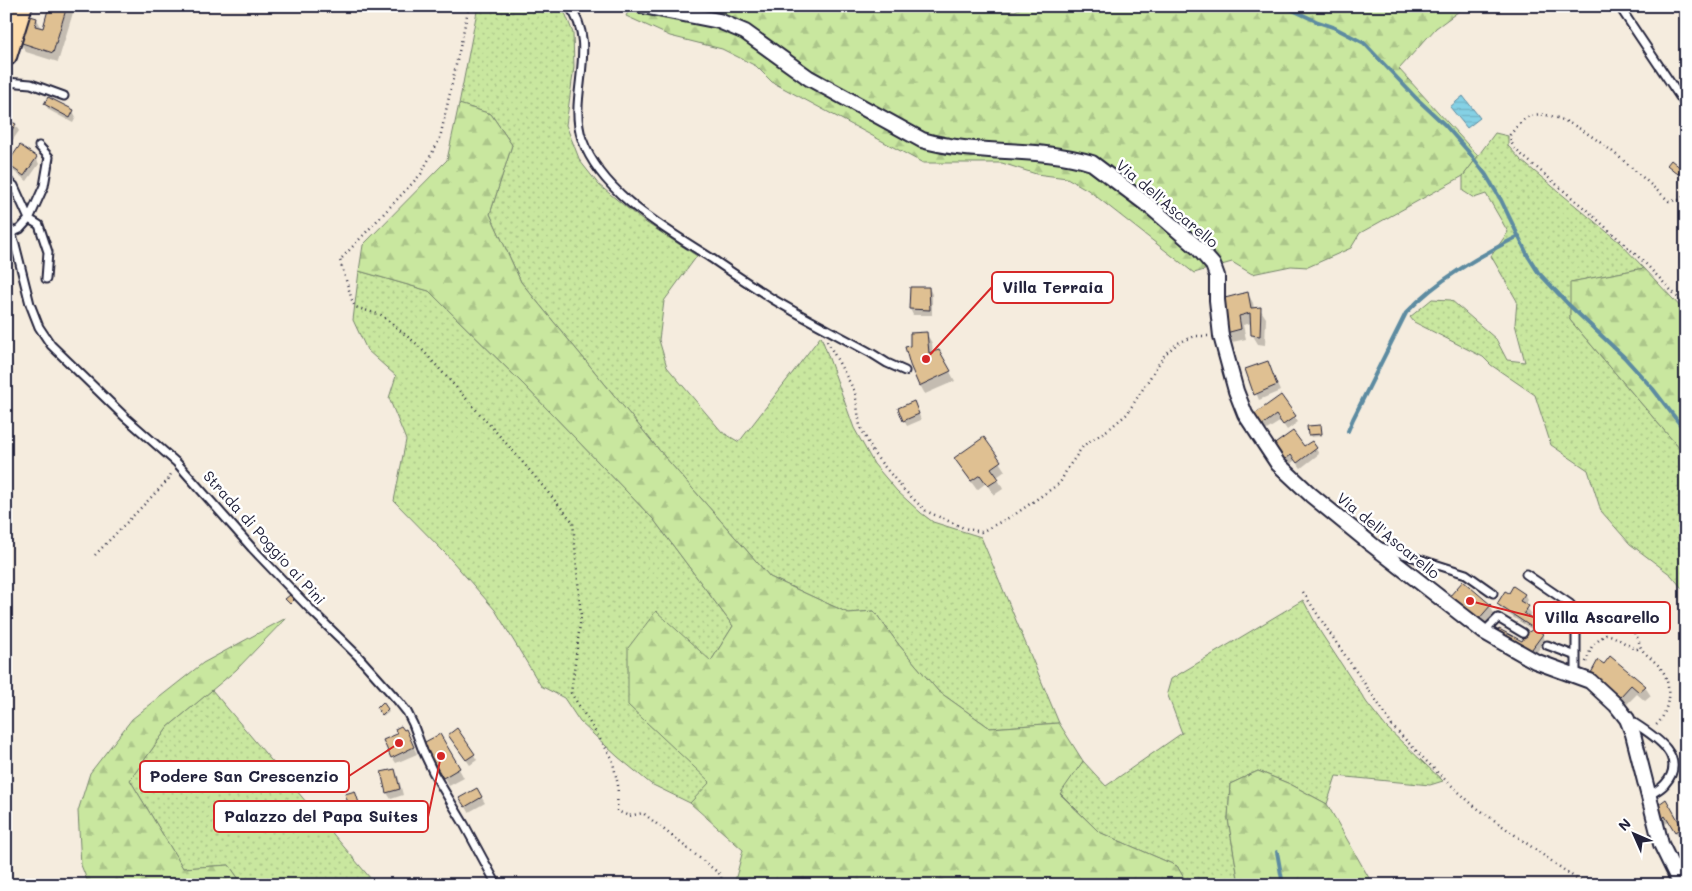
<svg xmlns="http://www.w3.org/2000/svg" width="1692" height="891" font-family="Mali,sans-serif">
  <defs>
    <pattern id="grass-dots" width="8" height="8" patternUnits="userSpaceOnUse" patternTransform="scale(1.25)"><rect width="8" height="8" fill="#c9e79f"/><path d="M2 2h.1M6 6h.1" fill="none" stroke="#acc68a" stroke-width="1.8" stroke-linecap="round"/></pattern>
    <pattern id="forest-firs" width="22" height="20" patternUnits="userSpaceOnUse" patternTransform="scale(1.25)"><rect width="22" height="20" fill="#c9e79f"/><path d="M5 1l3.5 6h-7zM16 11l3.5 6h-7z" fill="#acc68a"/></pattern>
    <pattern id="water-rules" width="6" height="5" patternUnits="userSpaceOnUse" patternTransform="scale(1.25)"><rect width="6" height="5" fill="#85d1e5"/><path d="M0 2.5h6" fill="none" stroke="#73b3c5"/></pattern>
  </defs>
  <rect width="100%" height="100%" fill="#f5ecde"/>
  <filter id="ink" filterUnits="userSpaceOnUse"><feTurbulence type="fractalNoise" baseFrequency=".02" numOctaves="2"/><feDisplacementMap in="SourceGraphic" scale="10" xChannelSelector="R" yChannelSelector="G"/><feConvolveMatrix kernelMatrix="1 2 1 2 8 2 1 2 1" color-interpolation-filters="sRGB"/></filter>
  <g filter="url(#ink)">
    <path fill="url(#grass-dots)" stroke="#76846d" d="M478,6H559L566,15L573,33L574,67L566,125L580,161L599,185L642,220L697,256L664,301L659,340L667,367L722,432L739,442L821,336L854,428L874,464L897,491L921,513L933,522L981,537L1059,723L990,728L938,691L899,645L874,611L848,613L770,577L664,456L521,282L490,214L512,145L491,114L459,104Z
      M1495,133L1508,136V146L1522,161L1619,242L1644,268L1571,282L1570,320L1686,456V593L1671,575L1630,544L1601,511L1588,470L1551,445L1535,395L1491,365L1483,357L1414,322L1410,317L1432,299L1451,300L1496,339L1507,360L1525,362L1515,324L1517,301L1491,256L1508,232L1486,194L1474,198L1463,191V176Z
      M359,271L429,291L525,386L654,520L733,626L711,661L628,705L711,782L690,803L651,784L618,757L580,722L564,698L541,686L495,610L446,554L394,501L406,440L389,398L396,376L367,350L353,320Z
      M1303,600L1321,633L1367,703L1386,727L1443,781L1430,785L1336,776L1327,804L1290,784L1258,771L1230,784L1228,819L1238,878L1236,885H1188L1177,866L1099,832L1060,793L1083,761L1106,786L1182,733L1167,693L1171,679Z
      M212,690L376,885H243L229,865L183,868L130,780L168,727Z"/>
    <path fill="url(#forest-firs)" stroke="#76846d" d="M631,6H720L738,9L740,6H979L983,9L1015,11L1025,6H1166L1193,11L1202,6H1466L1436,28L1399,69L1478,156L1463,176L1360,233L1351,248L1308,267L1291,266L1252,274L1232,262L1194,273L1088,190L1067,178L1036,174L1002,163H923L772,82L756,66L722,49L670,36L626,16Z
      M459,104L491,114L512,145L490,214L521,282L664,456L770,577L848,613L874,611L899,645L938,691L990,728L1059,723L1083,761L1060,794L1099,832L1177,866L1188,885H734L743,850L690,803L710,782L628,705V648L656,611L711,661L733,626L654,520L525,386L429,291L359,271L363,245L447,160Z
      M1644,268L1686,313V456L1570,320V282Z
      M286,618L236,670L168,727L130,780L183,868L229,865L243,885H89L81,865L78,811L90,773L132,719L203,663Z
      M1258,771L1290,784L1327,804L1373,885H1236L1238,878L1228,819L1230,784Z"/>
    <path fill="url(#water-rules)" stroke="#5d8ba1" d="M1463,96L1480,118L1467,128L1450,107Z"/>
    <path fill="#0003" d="M51,6H75L58,62L26,52L20,42L37,19L43,31Z
      M45,104L73,111L76,117L73,123L49,110Z
      M6,109L10,110L13,117L10,122L15,125L19,131L10,144L6,141Z
      M36,158L39,164L27,181L12,170L8,164Z
      M1668,165L1681,170L1683,172L1680,176Z
      M929,288L932,294V315H913L910,309Z
      M1248,294L1253,303L1254,309H1260L1266,318L1265,345L1258,344L1252,334V323L1243,325L1246,339L1232,342L1227,332Z
      M926,333L932,343L933,354L944,361L955,381L925,394L920,385L912,347Z
      M1267,362L1280,391L1259,400L1247,370Z
      M1281,396L1298,422L1287,430L1281,421L1265,431L1258,421Z
      M917,409L921,420L907,426L904,420Z
      M1321,427L1322,436L1311,437L1309,434Z
      M984,439L1005,471L997,477L1003,489L994,495L986,483L977,490L961,468Z
      M1304,448L1316,449L1319,454L1301,468L1295,460L1287,467L1277,452Z
      M1524,594L1528,600L1525,605L1531,613L1528,618L1536,623L1540,629L1538,632L1542,634L1545,640L1533,658L1522,643L1534,631L1502,610L1498,604Z
      M1451,597L1490,606L1495,615L1483,629Z
      M1592,673L1645,687L1651,696L1645,701L1637,694L1626,705L1598,683Z
      M387,709L389,712L384,716L380,711Z
      M440,735L464,778L449,786L425,744Z
      M409,737L417,754L396,763L392,757Z
      M453,741L474,755L477,760L470,765Z
      M394,770L398,776L403,795L391,799L387,793Z
      M477,790L485,803L469,812L461,799Z
      M356,795L359,806L351,808L350,806Z
      M1666,801L1684,833L1679,837L1669,822L1665,824L1667,829L1665,830L1661,824Z"/>
    <g fill="none" stroke-linecap="round" stroke-linejoin="round">
      <path stroke="#5d8ba1" stroke-width="4" d="M1284,6L1318,22L1333,27L1364,43L1416,98L1445,125L1467,150L1486,175L1501,200L1528,256L1538,272L1568,304L1624,357L1653,389L1686,432
        M1348,431L1353,419L1406,313C1437,280 1479,256 1519,236
        M1277,852L1283,885
        M1684,873L1686,869"/>
    </g>
    <path fill="#dfc092" stroke="#22223b" d="M49,6H67L53,53L19,42L27,15L37,18L35,26L43,28Z
      M48,97L74,110L70,118L44,104Z
      M6,119L16,124L6,138Z
      M20,145L37,157L24,176L7,164Z
      M1671,160L1682,169L1678,174L1667,165Z
      M910,287H929L930,310L909,309Z
      M1248,292L1251,308L1261,307L1260,336L1251,335L1250,313L1239,316L1241,329L1226,333L1221,299Z
      M927,332L929,353L939,350L951,371L919,386L910,365L905,347L910,346V333Z
      M1268,361L1277,385L1254,395L1245,369Z
      M1281,395L1296,416L1283,425L1276,415L1261,426L1253,415Z
      M914,401L919,414L903,421L898,408Z
      M1321,425L1322,434L1308,435L1307,426Z
      M1293,431L1304,446L1312,441L1317,448L1297,463L1291,455L1283,461L1272,446Z
      M984,437L1001,461L991,468L999,479L988,486L980,475L971,481L954,458Z
      M1463,581L1491,605L1477,621L1449,597Z
      M1513,586L1525,594L1520,601L1529,606L1524,613L1537,622L1533,628L1497,604L1505,591L1509,593Z
      M290,595L294,600L290,604L285,599Z
      M1535,628L1543,634L1529,653L1496,634L1499,629L1522,641L1527,633Z
      M1610,656L1646,686L1639,692L1631,685L1620,697L1591,673L1598,660L1604,664Z
      M383,702L388,709L382,715L377,708Z
      M401,726L404,730L406,729L414,747L391,758L383,740L397,734L395,729Z
      M457,728L475,754L466,760L448,735Z
      M440,734L460,768L443,778L423,743Z
      M395,769L400,789L386,793L381,772Z
      M477,788L482,797L465,807L459,798Z
      M355,791L359,803L349,806L345,794Z
      M1666,799L1682,827L1675,832L1665,816L1663,818L1664,822L1660,825L1655,807Z"/>
    <g fill="none" stroke-linecap="round" stroke-linejoin="round">
      <defs>
        <path id="lane" d="M569,6C600,45 567,96 582,139C602,194 664,228 711,258C731,272 751,285 771,298C804,318 838,335 871,353L887,363L905,371
          M1619,6L1686,106
          M6,82L31,84L64,96
          M39,146L49,157L44,186L29,219L39,225L48,252L46,279
          M6,179L14,186L29,219L20,229L11,233
          M6,220L15,244L30,304L39,327L51,345L126,418L177,463L252,548L312,611L357,655L399,702L407,712L413,724L423,751L433,772L464,824L497,885
          M1381,547L1466,574L1493,593
          M1526,574L1570,604L1576,611V676
          M1484,632L1498,618L1523,633
          M1547,645L1576,656
          M1631,721C1651,734 1690,756 1665,784C1661,789 1654,792 1649,796"/>
        <path id="street" d="M643,6L719,21L745,32L809,78L922,140C977,156 1037,146 1092,163L1153,209L1198,248L1213,265L1217,276V300L1221,336L1236,391L1245,414L1278,464L1311,495L1371,544L1484,632L1535,661L1590,681L1616,705L1627,719L1633,734L1661,844L1681,885"/>
        <path id="primary" d="M6,55L21,6"/>
      </defs>
      <use href="#lane" stroke="#22223b" stroke-width="11"/>
      <use href="#street" stroke="#22223b" stroke-width="18"/>
      <use href="#primary" stroke="#22223b" stroke-width="25"/>
      <path stroke="#22223b" stroke-width="2.5" stroke-dasharray="1 4" stroke-linecap="butt" d="M469,6L440,138L421,174L340,260L352,300L355,307L381,315L418,345L514,452L573,522L581,617L571,693L612,758L618,785L617,811L629,816L643,813L721,875L722,885
        M1686,193L1680,200L1669,201C1640,176 1573,108 1533,115C1523,117 1516,128 1510,135L1511,142L1516,150L1590,213L1644,262L1686,306
        M827,341L855,392L860,426L874,454L904,490L926,511L964,528L981,532L1014,515L1060,483L1067,469L1084,445L1109,429L1127,414L1165,354L1178,343L1195,336H1209
        M95,555L168,480L172,472
        M1303,592L1329,632L1384,712L1392,726L1438,773L1473,805L1585,885
        M1613,612C1621,619 1631,627 1637,637C1639,640 1639,644 1641,648C1645,655 1657,662 1662,670C1673,685 1669,715 1655,726
        M1586,662L1592,646L1606,634C1617,636 1626,646 1637,649L1640,647"/>
      <use href="#lane" stroke="#fff" stroke-width="7"/>
      <use href="#street" stroke="#fff" stroke-width="14"/>
      <use href="#primary" stroke="#fddcac" stroke-width="21"/>
    </g>
  </g>
  <g text-anchor="middle" stroke-width="5" stroke-linejoin="round" paint-order="stroke">
    <g font-size="15" fill="#22223b" stroke="#fff">
      <text transform="translate(1167 204) rotate(40)" y="5">Via dell'Ascarello</text>
      <text transform="translate(1388 536) rotate(39)" y="5">Via dell'Ascarello</text>
      <text transform="translate(264 538) rotate(48)" y="5">Strada di Poggio ai Pini</text>
    </g>
  </g>
  <path fill="none" stroke="#d62828" stroke-width="2" d="M926 359L992 287M1470 601L1534 617M399 743L349 776M441 756L428 817"/>
  <g fill="#d62828" stroke="#fff" stroke-width="2">
    <circle cx="926" cy="359" r="5"/>
    <circle cx="1470" cy="601" r="5"/>
    <circle cx="399" cy="743" r="5"/>
    <circle cx="441" cy="756" r="5"/>
  </g>
  <g fill="#fff" stroke="#d62828" stroke-width="2">
    <rect x="992" y="272" width="121" height="31" rx="5"/>
    <rect x="1534" y="602" width="136" height="31" rx="5"/>
    <rect x="140" y="761" width="209" height="31" rx="5"/>
    <rect x="214" y="801" width="214" height="31" rx="5"/>
  </g>
  <g font-size="16" text-anchor="middle" font-weight="bold" fill="#22223b">
    <text x="1053" y="293">Villa Terraia</text>
    <text x="1602" y="623">Villa Ascarello</text>
    <text x="244" y="782">Podere San Crescenzio</text>
    <text x="321" y="822">Palazzo del Papa Suites</text>
  </g>
  <rect width="1692" height="891" fill="none" stroke="#fff" stroke-width="25"/>
  <rect x="12" y="12" width="1667" height="866" fill="none" stroke="#22223b" stroke-width="2" filter="url(#ink)"/>
  <g transform="translate(1634 834) rotate(315)" stroke="#ffffff" stroke-width="4" paint-order="stroke">
  <path d="M0-4L9 19L0 12L-9 19Z" fill="#22223b"/>
  <text y="-8" font-size="14" font-weight="bold" text-anchor="middle" fill="#22223b">N</text>
  </g>
</svg>
